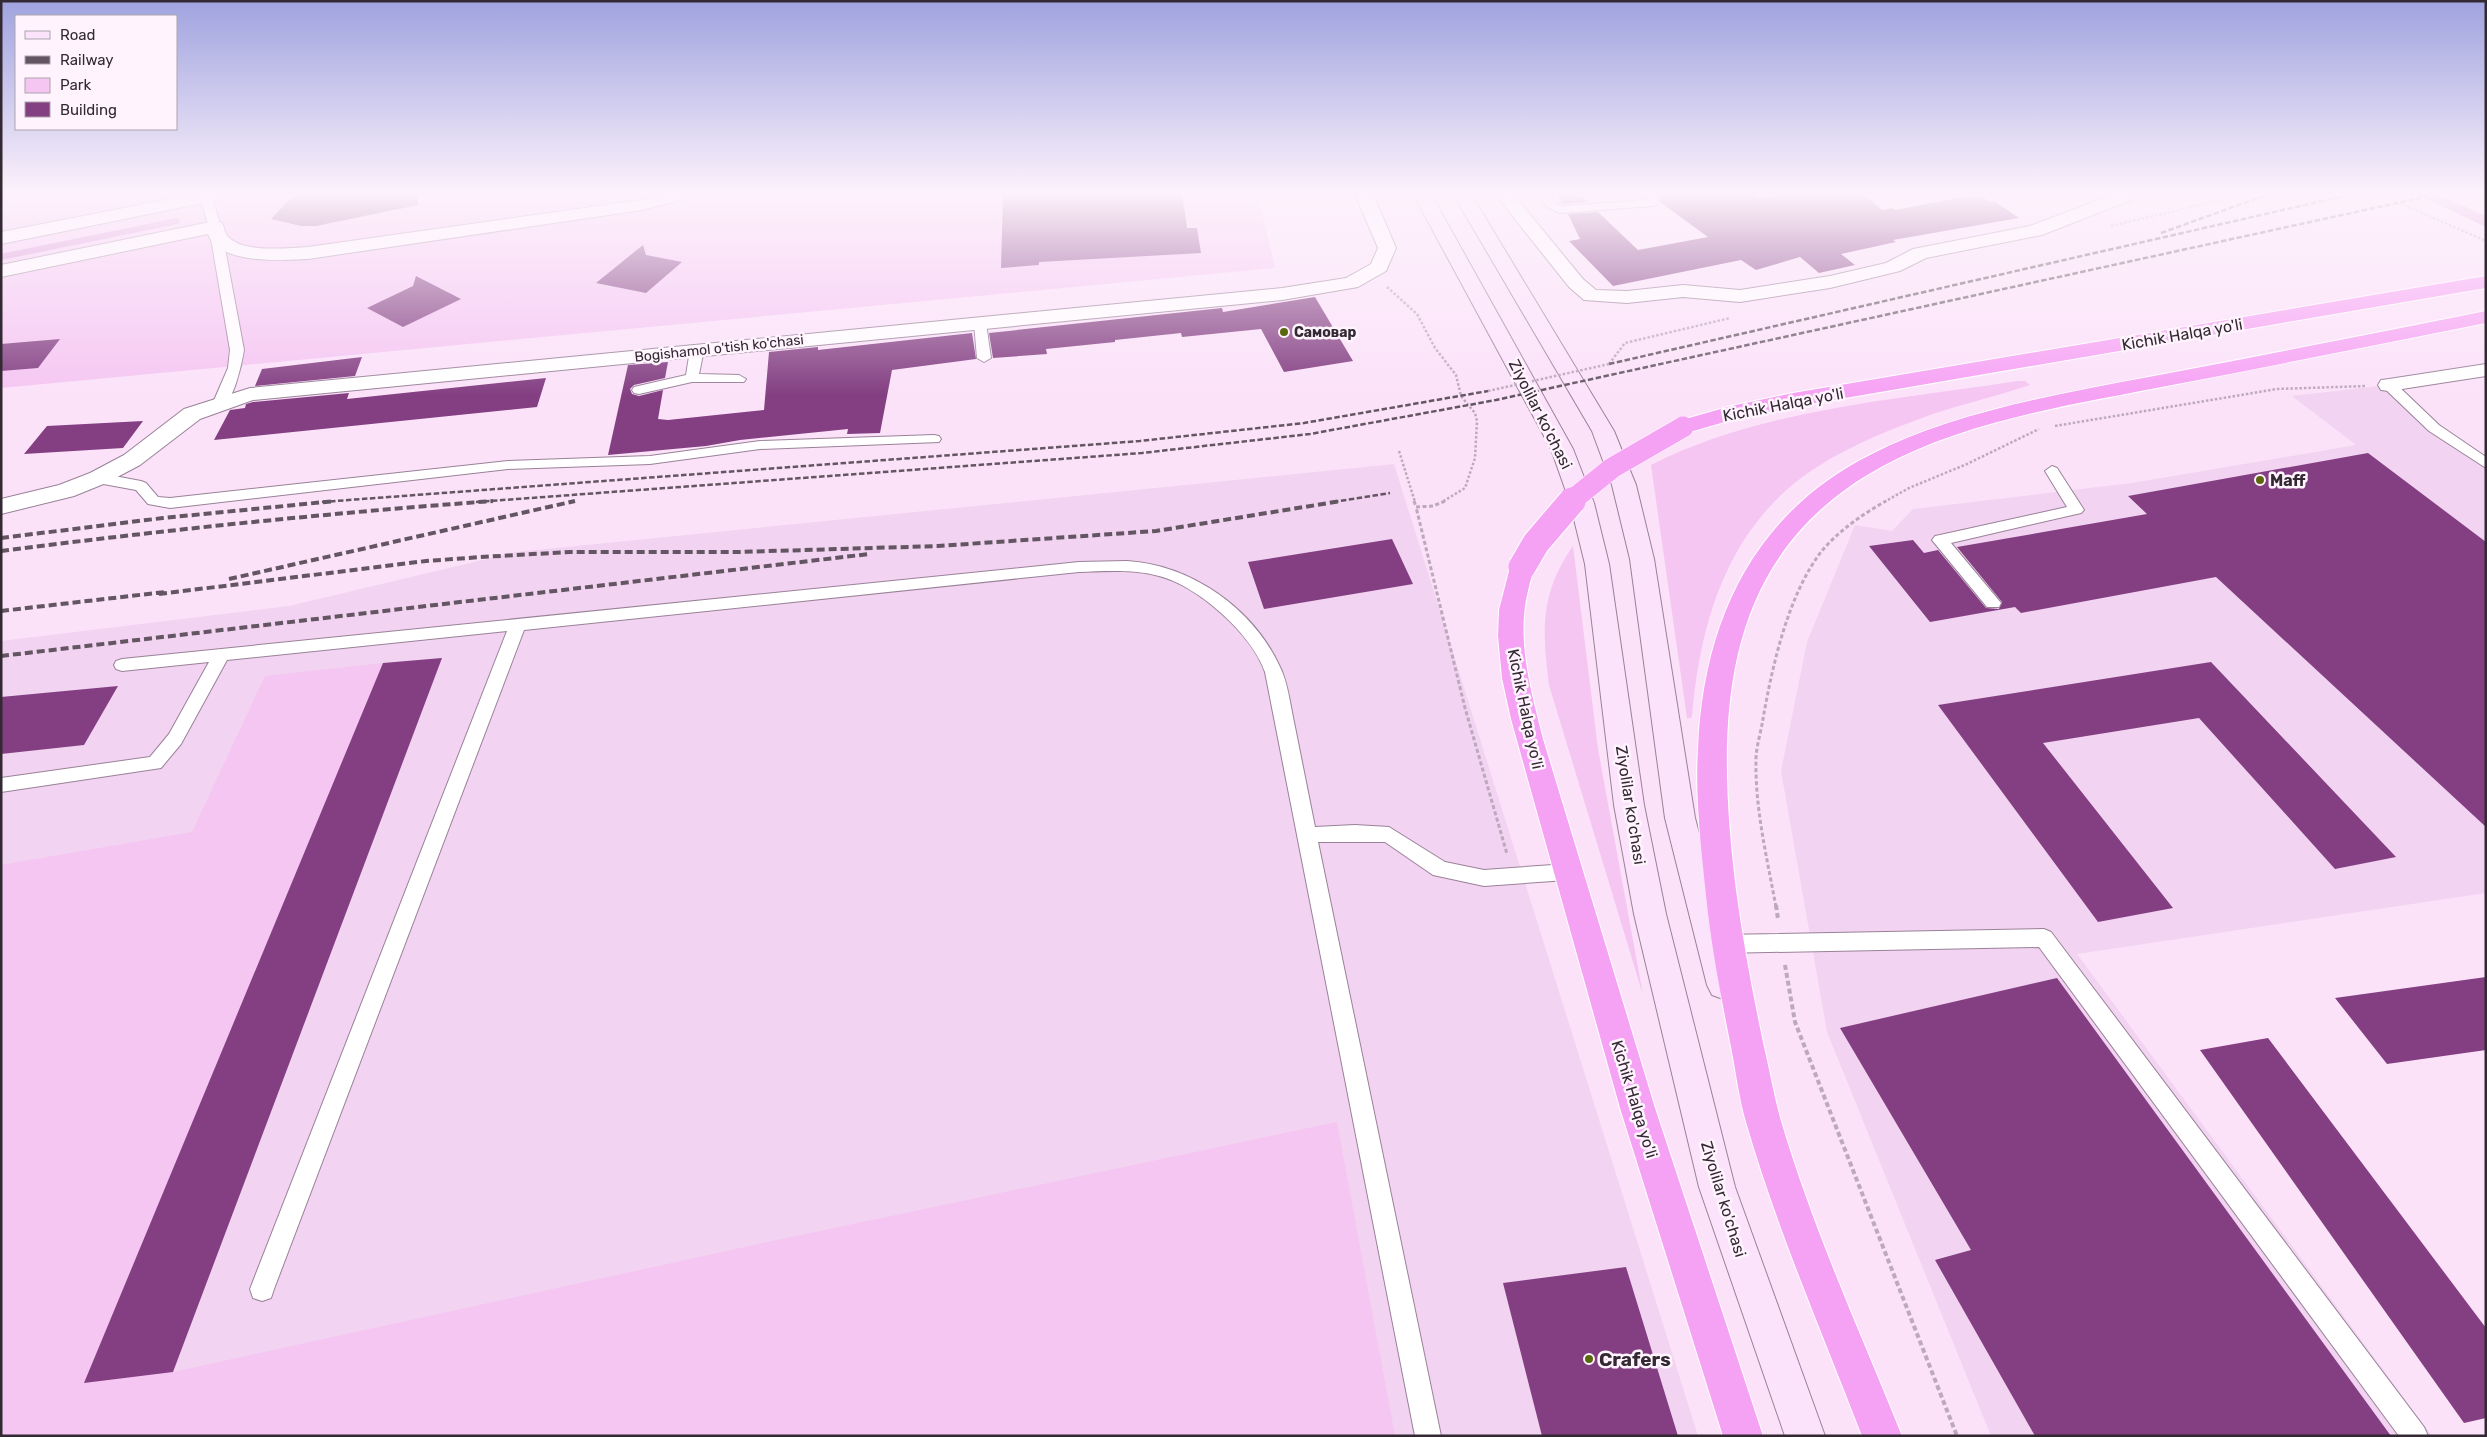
<svg xmlns="http://www.w3.org/2000/svg" width="2487" height="1437" font-family="Rubik,sans-serif">
  <rect width="100%" height="100%" fill="#fbe2f9"/>
  <path fill="#f2d3f1" d="M2379,386L2486,465V893L2077,954L2432,1436H1991L1827,1032L1781,771L1807,642L1855,525L1892,531L1913,509L2132,483L2356,445L2292,396Z
    M1394,464L1698,1436H1V641L289,606L516,552Z"/>
  <path fill="#f5c6f2" d="M1,194H1258L1275,268L1,388Z
    M2017,381H2025L2030,385C1994,397 1957,405 1922,418C1873,436 1818,459 1780,496C1720,554 1699,635 1692,716L1691,718H1687L1651,465C1760,409 1896,400 2017,381Z
    M1573,546L1598,749L1643,995L1549,685C1542,630 1540,593 1573,546Z
    M383,663L84,1383L173,1372L777,1240L1337,1122L1395,1436H1V865L192,832L265,676Z"/>
  <path fill="#d389d1" d="M2416,194H2437L2486,216V227Z"/>
  <g fill="none" stroke-linecap="round" stroke-linejoin="round">
    <path stroke="#d389d1" stroke-width="6" d="M1,257L177,221"/>
  </g>
  <path fill="#833f82" d="M300,194H417L418,205L316,226H301L271,219L287,202Z
    M1003,194H1182L1187,228H1197L1201,253L1039,262V265L1001,268Z
    M1557,194H1580L1588,202L1562,204Z
    M1660,194H1755L1759,198L1788,194H1864L1882,210L1892,208L1895,210L1979,194L1990,202L1994,201L2019,218L1893,240L1896,242L1841,254L1855,265L1819,273L1800,257L1756,270L1741,260L1613,286L1569,241L1580,239L1568,214L1598,212L1638,250L1708,237L1660,202Z
    M643,245L646,255L682,262L646,293L596,283Z
    M416,276L461,299L403,327L367,308L413,286Z
    M1315,297L1353,361L1284,372L1261,329L1182,337L1181,333L1115,340V342L1046,349L1047,354L993,358L989,333L1222,308L1223,312Z
    M972,333L976,359L892,370L880,433L847,434L848,429L740,440L706,446L608,455L628,365L668,362L665,378L634,385L630,389L632,394L639,396L663,390L658,419L668,420L764,410L769,352L818,347V350Z
    M60,339L38,368L1,371V344Z
    M362,357L355,376L255,386L262,369Z
    M546,378L537,407L214,440L230,410L245,408L246,404L253,402L349,393L347,399Z
    M143,421L123,448L24,454L47,426Z
    M2368,453L2486,542V827L2216,577L2021,613L2015,607L1930,622L1869,546L1913,540L1924,553L1938,550L1986,608L1999,609L2002,602L1957,547L2147,514L2128,496Z
    M1392,539L1413,584L1264,609L1248,562Z
    M442,658L173,1372L84,1383L383,663Z
    M2211,662L2396,857L2335,869L2199,718L2043,743L2173,908L2098,922L1938,705Z
    M118,686L84,745L1,754V697Z
    M2486,977V1050L2387,1064L2335,998Z
    M2057,978L2391,1436H2035L1935,1260L1971,1250L1840,1028Z
    M2268,1038L2486,1328V1418L2464,1423L2200,1050Z
    M1626,1267L1678,1436H1542L1503,1283Z"/>
  <g fill="none" stroke-linecap="round" stroke-linejoin="round">
    <defs>
      <path id="lane" d="M199,194H211L221,227L244,350C242,363 233,406 219,409L212,405L228,368L230,350L209,227Z
        M1538,194H1550L1555,203L1562,206L1648,200L1646,194H1658L1660,198L1656,205L1652,206L1560,213L1547,207Z
        M980,319L986,323L991,358L984,362L977,358L974,323Z
        M697,346L704,350L699,374L739,375L746,379L744,382H692L639,394L634,393L632,390L634,387L686,375L690,350Z
        M2389,381L2394,382L2439,425L2486,457V468L2429,431L2384,388L2382,385Z
        M934,435L939,436L941,439L939,442L760,449L650,464L508,469L170,508L148,504L136,490L98,483L91,478L98,473L141,481L146,483L158,497L170,498L508,461L650,456L760,441Z
        M2052,466L2057,468L2084,510L2081,513L1951,543L2001,603L1999,607H1987L1932,540L1935,536L1940,535L2067,507L2045,471Z
        M1127,561C1191,565 1253,608 1280,667C1288,683 1290,704 1294,722C1301,757 1308,792 1315,827L1355,825L1389,827L1445,862L1484,870L1567,864L1574,866L1577,872L1574,878L1567,880L1484,886L1433,875L1385,842H1318L1441,1436H1415L1265,672C1252,634 1198,586 1159,576C1134,569 1105,571 1079,572L524,630L274,1289L271,1298L262,1301L253,1298L250,1289L507,631L227,660L181,744L161,768L1,792V778L150,757L169,734L209,662L122,671L116,669L114,665L116,661L122,659L1079,562Z
        M2044,929L2051,932L2424,1427L2428,1436H2399L2039,947L1720,953L1713,950L1710,944L1713,938L1720,935Z"/>
      <path id="street" d="M196,194H232L229,198L223,199L1,244V232Z
        M662,194H692L689,198L642,210L308,259C282,260 219,265 208,234L1,277V265L215,221L222,223C224,226 224,230 226,234C239,254 287,248 308,247L641,200Z
        M1355,194H1373L1396,248L1386,271L1358,287L1282,300L253,400L200,419L140,465L106,483L74,496L1,514V499L59,485L90,473L124,455L184,409L250,388L1282,288L1346,278L1371,264L1378,248Z
        M1495,194H1513L1583,279L1596,290L1627,291L1683,285L1740,290L1830,276L1886,263L1913,249L2030,226L2114,194H2139L2136,198L2042,235L1926,258L1900,271L1830,288L1740,302L1683,297L1627,303L1584,300L1569,287Z
        M2486,364V376L2389,391L2381,390L2378,385L2381,380L2389,379Z"/>
      <path id="secondary" d="M1413,194H1431L1573,449L1594,503L1609,564L1644,805L1666,914L1735,1187L1825,1436H1785L1699,1187L1634,914L1614,805L1585,564L1570,503L1551,449Z
        M1453,194H1471L1614,431L1636,485L1654,559L1695,818L1739,985L1734,995L1723,999L1712,995L1707,985L1665,818L1630,559L1612,485L1592,431Z"/>
      <path id="highway" d="M2486,276V288L1793,407L1735,419L1683,434L1675,432L1672,427L1675,422L1731,406L1793,393Z
        M2486,311V323C2381,344 2276,365 2172,385C2076,404 1966,420 1881,467C1715,558 1716,725 1736,890C1743,943 1753,995 1764,1047C1770,1072 1774,1097 1781,1121C1813,1229 1860,1332 1902,1436H1862C1822,1332 1777,1229 1746,1122C1739,1098 1736,1072 1731,1047C1721,996 1711,946 1706,895C1701,847 1695,798 1698,749C1703,622 1753,514 1870,455C1959,409 2076,391 2175,372C2279,352 2382,332 2486,311Z
        M1522,559L1531,561L1534,567C1530,583 1525,600 1524,616C1521,658 1533,699 1543,739L1655,1108L1763,1436H1723L1620,1108L1511,719L1502,678L1498,636L1499,610L1510,567L1513,561Z"/>
    </defs>
    <use href="#lane" stroke="#998298" stroke-width="2"/>
    <use href="#street" stroke="#998298" stroke-width="2"/>
    <use href="#secondary" stroke="#998298" stroke-width="2"/>
    <use href="#highway" stroke="#fff" stroke-width="2"/>
    <path stroke="#bda9bc" stroke-width="2.5" stroke-dasharray="2.5 2" stroke-linecap="butt" d="M2379,194L2486,241
      M2478,194L2486,197
      M2111,226L2246,194
      M1387,287L1417,314L1435,348L1456,375L1461,396L1475,413L1477,421L1475,458L1465,488L1442,502
      M1609,364L1625,343L1730,318
      M2055,426L2277,389L2366,386
      M1399,451L1415,502
      M1884,502L1909,488L1967,464L2039,429"/>
    <path stroke="#bda9bc" stroke-width="3" stroke-dasharray="4 2.5" stroke-linecap="butt" d="M1414,501L1416,507
      M1445,501L1433,506L1416,507L1465,708L1507,854
      M1776,907C1767,858 1755,809 1756,760C1756,747 1761,732 1763,719C1772,667 1788,595 1821,552C1838,531 1863,514 1886,501"/>
    <path stroke="#bda9bc" stroke-width="4" stroke-dasharray="5 3" stroke-linecap="butt" d="M1776,905L1778,919
      M1785,965L1795,1022L1957,1436"/>
    <use href="#lane" fill="#fff" fill-rule="evenodd"/>
    <use href="#street" fill="#fff" fill-rule="evenodd"/>
    <use href="#secondary" fill="#fce3fc" fill-rule="evenodd"/>
    <use href="#highway" fill="#f6a2f4" fill-rule="evenodd"/>
    <path stroke="#635662" stroke-width="2.5" stroke-dasharray="5.5 2.5" stroke-linecap="butt" d="M2161,233L2269,194
      M1609,364L2353,194
      M322,502L1140,441L1304,423L1488,391
      M476,502L1142,453L1310,434L1496,400L2438,194
      M569,502L575,501
      M1333,502L1390,493"/>
    <path stroke="#635662" stroke-width="4" stroke-dasharray="8 4" stroke-linecap="butt" d="M1,538L163,518L335,501
      M1,551C165,530 328,513 493,501
      M229,579L575,501
      M159,594L426,561L481,557L570,552H739L938,546L1156,531L1341,501
      M1,611L165,592
      M1,656L869,554"/>
    <defs>
      <path id="highway-bridge-far1" d="M1570,502L1612,468L1683,427"/>
      <path id="highway-bridge" d="M1522,567L1536,543L1572,501"/>
    </defs>
    <use href="#highway-bridge-far1" stroke="#fff" stroke-width="22" stroke-linecap="butt"/>
    <use href="#highway-bridge" stroke="#fff" stroke-width="29" stroke-linecap="butt"/>
    <path stroke="#bda9bc" stroke-width="2.5" stroke-dasharray="2.5 2" stroke-linecap="butt" d="M1488,391L1609,364"/>
    <use href="#highway-bridge-far1" stroke="#f6a2f4" stroke-width="21"/>
    <use href="#highway-bridge" stroke="#f6a2f4" stroke-width="27"/>
  </g>
  <linearGradient id="sky" x2="0" y2="1"><stop stop-color="#9fa3df"/><stop offset="0.49" stop-color="#fdf2fc"/><stop offset="1" stop-color="#fdf2fc" stop-opacity="0"/></linearGradient>
  <rect width="2487" height="395" fill="url(#sky)"/>
  <g fill="#5b670d" stroke="#fff4fe" stroke-width="2">
    <circle cx="1284" cy="332" r="5"/>
    <circle cx="2260" cy="480" r="5"/>
    <circle cx="1589" cy="1359" r="5"/>
  </g>
  <g text-anchor="middle" stroke-width="5" stroke-linejoin="round" paint-order="stroke">
    <g font-size="14" font-weight="bold" fill="#332932" stroke="#fff4fe" text-anchor="start">
      <text x="1294" y="337">Самовар</text>
    </g>
    <g font-size="14" fill="#332932" stroke="#fff4fe">
      <text transform="translate(719 348) rotate(-6)" y="5">Bogishamol o'tish ko'chasi</text>
    </g>
    <g font-size="16" fill="#332932" stroke="#fff4fe">
      <text transform="translate(2182 334) rotate(-10)" y="6">Kichik Halqa yo'li</text>
      <text transform="translate(1783 404) rotate(-11)" y="6">Kichik Halqa yo'li</text>
      <text transform="translate(1541 414) rotate(63)" y="6">Ziyolilar ko'chasi</text>
      <text transform="translate(1526 709) rotate(78)" y="6">Kichik Halqa yo'li</text>
      <text transform="translate(1631 805) rotate(81)" y="6">Ziyolilar ko'chasi</text>
      <text transform="translate(1635 1099) rotate(73)" y="6">Kichik Halqa yo'li</text>
      <text transform="translate(1724 1199) rotate(73)" y="6">Ziyolilar ko'chasi</text>
    </g>
    <g font-size="16" font-weight="bold" fill="#332932" stroke="#fff4fe" text-anchor="start">
      <text x="2270" y="486">Maff</text>
    </g>
    <g font-size="19" font-weight="bold" fill="#332932" stroke="#fff4fe" text-anchor="start">
      <text x="1599" y="1366">Crafers</text>
    </g>
  </g>
  <rect width="2487" height="1437" fill="none" stroke="#332932" stroke-width="5"/>
  <rect x="15" y="15" width="162" height="115" fill="#fff4fe" stroke="#ada3ac"/>
  <rect x="25" y="31" width="25" height="8" fill="#fce3fc" stroke="#ada3ac"/>
  <text x="60" y="40" font-size="15" fill="#332932">Road</text>
  <rect x="25" y="56" width="25" height="8" fill="#635662" stroke="#ada3ac"/>
  <text x="60" y="65" font-size="15" fill="#332932">Railway</text>
  <rect x="25" y="78" width="25" height="15" fill="#f5c6f2" stroke="#ada3ac"/>
  <text x="60" y="90" font-size="15" fill="#332932">Park</text>
  <rect x="25" y="102" width="25" height="15" fill="#833f82" stroke="#ada3ac"/>
  <text x="60" y="115" font-size="15" fill="#332932">Building</text>
</svg>
